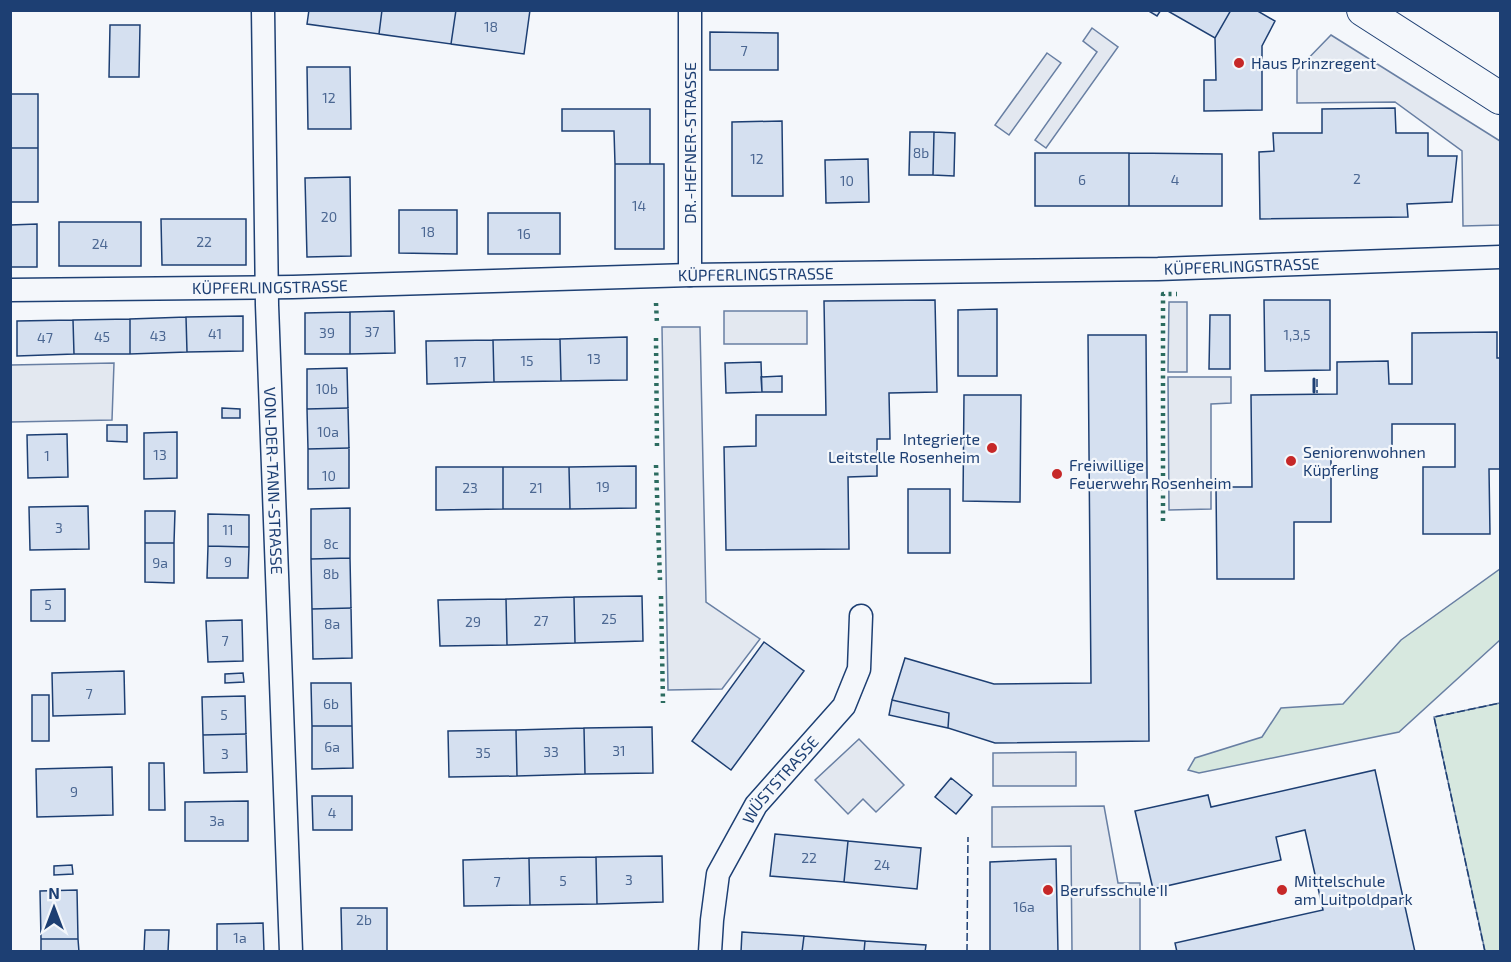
<svg xmlns="http://www.w3.org/2000/svg" width="1511" height="962" font-family="'Exo 2',sans-serif">
  <rect width="100%" height="100%" fill="#f4f7fb"/>
  <path fill="#d7e8df" stroke="#687fa3" stroke-width="1.5" d="M1500,569V640L1399,732L1199,773L1188,770L1195,758L1262,737L1281,708L1343,704L1401,640Z
    M1500,703V951H1485L1434,717Z"/>
  <path fill="#e3e8f0" stroke="#687fa3" stroke-width="1.5" d="M1092,28L1118,47L1046,148L1035,140L1097,52L1083,41Z
    M1331,35L1500,141V225L1463,226L1462,151L1395,102L1297,103V70Z
    M1047,53L1061,63L1009,135L995,125Z
    M1169,302H1187V372H1168Z
    M724,311H807V344H724Z
    M662,327H700L706,602L760,639L722,689L668,690Z
    M114,363L112,420L11,422V365Z
    M1168,377H1231V403L1211,404V509L1169,510Z
    M859,739L904,785L876,812L863,799L848,814L815,780Z
    M1076,752V786H993V753Z
    M1104,806L1118,883H1140V951H1072L1071,846L992,847V807Z"/>
  <path fill="#d5e0f0" stroke="#1d3f73" stroke-width="1.5" d="M309,10H382L379,34L307,24Z
    M382,10H456L451,44L379,34Z
    M456,10H530L524,54L451,44Z
    M1147,10H1161L1157,16Z
    M1166,10H1231L1215,38Z
    M1231,10H1256L1275,21L1262,46V110L1204,111V80H1216L1215,38Z
    M110,25H140L139,77H109Z
    M710,32L778,33V70H710Z
    M307,67H350L351,129H308Z
    M10,94H38V148H10Z
    M1395,108L1396,133H1428V156H1457L1452,202L1407,204L1408,217L1260,219L1259,152L1274,151L1273,133H1322V109Z
    M562,109H650V164H615L614,131H562Z
    M782,121L783,196H732V122Z
    M910,132H934L933,175H909Z
    M934,132L955,133L954,176L933,175Z
    M10,148H38V202H10Z
    M1035,153H1129V206H1035Z
    M1129,153L1222,154V206H1129Z
    M868,159L869,202L826,203L825,160Z
    M615,164H664V249H615Z
    M350,177L351,256L307,257L305,178Z
    M399,210H457V254L399,253Z
    M488,213H560V254H488Z
    M161,219H246V265H162Z
    M59,222H141V266H59Z
    M37,224V267H10V225Z
    M935,300L937,392L889,393L890,439H877V476L848,477L849,549L726,550L724,447L756,446V415H826L824,301Z
    M1264,300H1330V370L1265,371Z
    M997,309V376H958V310Z
    M394,311L395,353L350,354V312Z
    M350,312V354H305V313Z
    M1210,315H1230V369H1209Z
    M243,316V351L187,352L186,317Z
    M186,317L187,352L130,354V319Z
    M130,319V354H74L73,320Z
    M73,320L74,354L17,356V321Z
    M1497,332V358H1500V469H1489L1490,534H1423V467H1455V424H1392V454H1331V522H1294V579H1217L1216,487H1252L1251,395L1337,394V362L1388,361L1389,384H1412V333Z
    M1088,335H1146L1149,741L995,743L948,728L949,713L892,700L905,658L994,684L1091,683Z
    M627,337V380L561,381L560,339Z
    M560,339L561,381L494,382L493,340Z
    M493,340L494,382L427,384L426,341Z
    M761,362L762,392L726,393L725,363Z
    M347,368L348,408L307,409V369Z
    M782,376V392H762L761,377Z
    M964,395H1021L1020,502L963,501Z
    M222,408L240,409V418H222Z
    M348,408L349,448L308,449L307,409Z
    M107,425H127V442L107,441Z
    M177,432V478L144,479V433Z
    M67,434L68,477L28,478L27,435Z
    M349,448V488L308,489V449Z
    M636,466V508L570,509L569,467Z
    M436,467H503V509L436,510Z
    M503,467H569L570,509H503Z
    M908,489H950V553H908Z
    M88,506L89,549L30,550L29,507Z
    M350,508V558L311,559V509Z
    M145,511H175L174,543H145Z
    M208,514L249,515V547L208,546Z
    M145,543H174V583L145,582Z
    M208,546L249,547L248,578H207Z
    M350,558L351,608L312,609L311,559Z
    M65,589V621H31V590Z
    M642,596L643,641L575,643L574,597Z
    M574,597L575,643L507,645L506,599Z
    M506,599L507,645L440,646L438,600Z
    M351,608L352,658L313,659L312,609Z
    M242,620L243,661L208,662L206,621Z
    M764,642L804,671L731,770L692,741Z
    M124,671L125,714L53,716L52,673Z
    M243,673L244,682L225,683V674Z
    M311,683H351L352,726H312Z
    M32,695H49V741H32Z
    M245,696L246,734L203,735L202,697Z
    M892,700L949,713L948,728L889,715Z
    M312,726H352L353,768L312,769Z
    M652,727L653,773L585,774L584,728Z
    M584,728L585,774L517,776L516,730Z
    M516,730L517,776L449,777L448,731Z
    M246,734L247,772L204,773L203,735Z
    M149,763H164L165,810H149Z
    M112,767L113,815L37,817L36,769Z
    M1375,770L1415,952H1177L1175,943L1323,910L1305,830L1276,837L1281,860L1153,889L1135,811L1208,795L1211,807Z
    M951,778L972,795L956,814L935,797Z
    M312,796H352V830H313Z
    M248,801V841H185V802Z
    M775,834L848,841L844,882L770,876Z
    M848,841L921,848L917,889L844,882Z
    M662,856L663,902L597,904L596,857Z
    M596,857L597,904L530,905L529,858Z
    M529,858L530,905L464,906L463,860Z
    M1056,859L1058,952H990V862Z
    M72,865L73,874L54,875V866Z
    M77,890L78,939H41L40,891Z
    M341,908H387V952H342Z
    M263,923L264,952H217V924Z
    M145,930H169L168,952H144Z
    M742,932L804,936L802,952H741Z
    M804,936L865,941L864,952H802Z
    M41,939H78L79,952H41Z
    M865,941L926,945L925,952H864Z"/>
  <g fill="none" stroke-linecap="round" stroke-linejoin="round">
    <defs>
      <g id="minor">
        <path id="s1" d="M263,10L267,305L291,952"/>
        <path d="M690,275V10"/>
        <path id="s2" d="M10,290L293,287L690,275L1158,269L1500,257"/>
        <path id="s3" d="M710,952L712,920L718,874L756,805L844,706L859,669L861,616"/>
      </g>
      <path id="secondary" d="M1363,10L1500,98"/>
    </defs>
    <use href="#minor" stroke="#1d3f73" stroke-width="25"/>
    <use href="#secondary" stroke="#1d3f73" stroke-width="34"/>
    <use href="#minor" stroke="#f4f7fb" stroke-width="22"/>
    <use href="#secondary" stroke="#f4f7fb" stroke-width="32"/>
    <path stroke="#2c6c60" stroke-width="4.5" stroke-dasharray="3 4.5" stroke-linecap="butt" d="M656,303L657,324
      M656,338L657,447
      M656,465L660,580
      M1163,521V294H1177
      M661,596L663,703"/>
    <path stroke="#1d3f73" stroke-width="1.5" stroke-dasharray="8 3" stroke-linecap="butt" d="M1317,379V393
      M967,952L968,837
      M1485,952L1434,717L1500,703"/>
    <path stroke="#1d3f73" stroke-width="3" d="M1314,379V392"/>
  </g>
  <g fill="#c62828" stroke="#f4f7fb" stroke-width="2">
    <circle cx="1239" cy="63" r="6"/>
    <circle cx="992" cy="448" r="6"/>
    <circle cx="1291" cy="461" r="6"/>
    <circle cx="1057" cy="474" r="6"/>
    <circle cx="1048" cy="890" r="6"/>
    <circle cx="1282" cy="890" r="6"/>
  </g>
  <g text-anchor="middle" stroke-width="4.5" stroke-linejoin="round" paint-order="stroke">
    <g font-size="14" fill="#4b6792">
      <text x="491" y="32">18</text>
      <text x="744" y="56">7</text>
      <text x="329" y="103">12</text>
      <text x="921" y="158">8b</text>
      <text x="757" y="164">12</text>
      <text x="1357" y="184">2</text>
      <text x="1082" y="185">6</text>
      <text x="1175" y="185">4</text>
      <text x="847" y="186">10</text>
      <text x="639" y="211">14</text>
      <text x="329" y="222">20</text>
      <text x="428" y="237">18</text>
      <text x="524" y="239">16</text>
      <text x="204" y="247">22</text>
      <text x="100" y="249">24</text>
      <text x="372" y="337">37</text>
      <text x="327" y="338">39</text>
      <text x="215" y="339">41</text>
      <text x="1297" y="340">1,3,5</text>
      <text x="158" y="341">43</text>
      <text x="102" y="342">45</text>
      <text x="45" y="343">47</text>
      <text x="594" y="364">13</text>
      <text x="527" y="366">15</text>
      <text x="460" y="367">17</text>
      <text x="327" y="394">10b</text>
      <text x="328" y="437">10a</text>
      <text x="160" y="460">13</text>
      <text x="47" y="461">1</text>
      <text x="329" y="481">10</text>
      <text x="603" y="492">19</text>
      <text x="470" y="493">23</text>
      <text x="536" y="493">21</text>
      <text x="59" y="533">3</text>
      <text x="228" y="535">11</text>
      <text x="331" y="549">8c</text>
      <text x="228" y="567">9</text>
      <text x="160" y="568">9a</text>
      <text x="331" y="579">8b</text>
      <text x="48" y="610">5</text>
      <text x="609" y="624">25</text>
      <text x="541" y="626">27</text>
      <text x="473" y="627">29</text>
      <text x="332" y="629">8a</text>
      <text x="225" y="646">7</text>
      <text x="89" y="699">7</text>
      <text x="331" y="709">6b</text>
      <text x="224" y="720">5</text>
      <text x="332" y="752">6a</text>
      <text x="619" y="756">31</text>
      <text x="551" y="757">33</text>
      <text x="483" y="758">35</text>
      <text x="225" y="759">3</text>
      <text x="74" y="797">9</text>
      <text x="332" y="818">4</text>
      <text x="217" y="826">3a</text>
      <text x="809" y="863">22</text>
      <text x="882" y="870">24</text>
      <text x="629" y="885">3</text>
      <text x="563" y="886">5</text>
      <text x="497" y="887">7</text>
      <text x="1024" y="912">16a</text>
      <text x="364" y="925">2b</text>
      <text x="240" y="943">1a</text>
    </g>
    <g font-size="16" fill="#1d3f73" stroke="#f4f7fb" text-anchor="start">
      <text x="1251" y="69">Haus Prinzregent</text>
      <text x="980" y="445" text-anchor="end">Integrierte<tspan x="980" dy="18">Leitstelle Rosenheim</tspan></text>
      <text x="1303" y="458">Seniorenwohnen<tspan x="1303" dy="18">Küpferling</tspan></text>
      <text x="1069" y="471">Freiwillige<tspan x="1069" dy="18">Feuerwehr Rosenheim</tspan></text>
      <text x="1294" y="887">Mittelschule<tspan x="1294" dy="18">am Luitpoldpark</tspan></text>
      <text x="1060" y="896">Berufsschule II</text>
    </g>
    <g font-size="16" fill="#1d3f73" stroke="#f4f7fb">
      <text transform="translate(690 143) rotate(-90)" y="6">DR.-HEFNER-STRASSE</text>
      <text dy="6" stroke="none"><textPath href="#s2" startOffset="1232">KÜPFERLINGSTRASSE</textPath></text>
      <text dy="6" stroke="none"><textPath href="#s2" startOffset="746">KÜPFERLINGSTRASSE</textPath></text>
      <text dy="6" stroke="none"><textPath href="#s2" startOffset="260">KÜPFERLINGSTRASSE</textPath></text>
      <text dy="6" stroke="none"><textPath href="#s1" startOffset="471">VON-DER-TANN-STRASSE</textPath></text>
      <text dy="6" stroke="none"><textPath href="#s3" startOffset="192">WÜSTSTRASSE</textPath></text>
    </g>
  </g>
  <rect width="1511" height="962" fill="none" stroke="#1d3f73" stroke-width="24"/>
  <g transform="translate(54 908)" stroke="#f4f7fb" stroke-width="4.5" paint-order="stroke">
  <path d="M0-4.5L10 22L0 15L-10 22Z" fill="#1d3f73"/>
  <text y="-9" font-size="16" font-weight="bold" text-anchor="middle" fill="#1d3f73">N</text>
  </g>
</svg>
